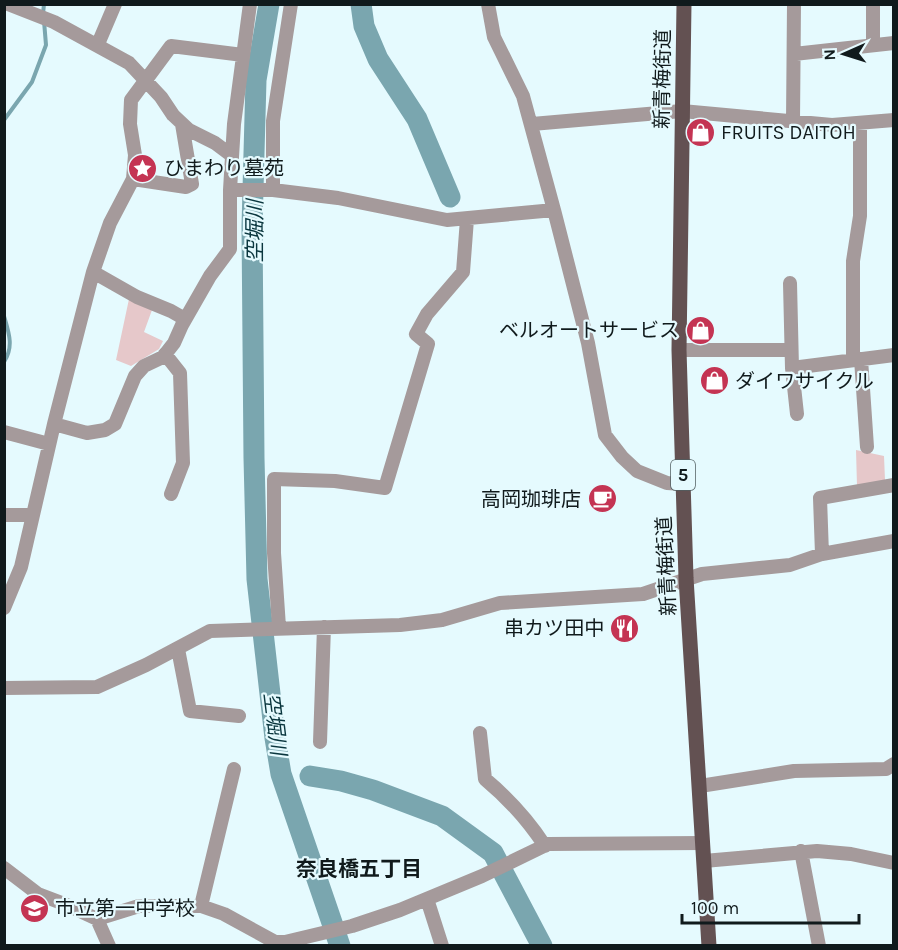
<svg xmlns="http://www.w3.org/2000/svg" width="898" height="950" font-family="Karla,'Noto Sans JP',sans-serif">
  <rect width="100%" height="100%" fill="#e5fafe"/>
  <path fill="#e6c8ca" d="M129,299L152,310L144,332L163,341L159,349L131,366L116,360Z
    M856,450L884,456L885,480L857,486Z"/>
  <g fill="none" stroke-linecap="round" stroke-linejoin="round">
    <path stroke="#7aa6af" stroke-width="4" d="M43,14L44,4
      M4,120L32,82L46,45L44,21
      M4,316C9,333 14,347 4,362"/>
    <path stroke="#7aa6af" stroke-width="21" d="M269,4L256,80L252,226L254,458L257,579L275,738L281,774L340,946
      M361,4L364,26L378,59L417,119L450,197
      M310,776L341,781L373,790L442,816L493,853L542,946"/>
    <path stroke="#a59a9b" stroke-width="14" d="M8,4L54,22L129,63L161,97L173,115L189,130L215,143L231,155
      M873,4V44
      M98,44L115,4
      M794,54L894,43
      M793,121L794,4
      M532,124L682,111L832,125L894,120
      M133,179L186,187L192,184L182,124
      M230,190L234,124L250,4
      M273,190V121L291,4
      M554,210L588,343L605,435L622,457L637,471L667,483L683,484
      M93,272L137,297L171,311L185,319
      M790,283L792,368L894,355
      M679,350H791
      M165,354L180,373L183,463L171,494
      M861,359L867,447
      M853,360V261L860,216V123
      M792,368L797,414
      M54,424L93,272L110,223L133,179L135,155L130,124L131,100L171,46L243,55
      M4,432L49,444
      M4,515H33
      M822,554L820,498L894,485
      M4,608L21,567L54,424L87,433L105,430L115,424L135,376L144,366L163,357L174,343L182,325L210,276L230,249V190H273L338,198L447,220L554,210L523,96L494,37L488,4
      M279,627L274,553V479L335,481L385,488L428,344L416,334L427,314L463,272L467,219
      M178,649L190,711L239,716
      M4,688L97,687L146,665L210,631L400,625L442,620L500,603L643,594L702,574L790,565L822,554L894,541
      M480,733L485,779C509,799 528,820 545,846
      M320,742L324,627
      M700,786L794,771L886,769L894,764
      M801,851L819,946
      M704,861L817,851L851,854L894,863
      M4,868L38,894L67,905L97,919L109,946
      M427,899L442,946
      M201,906L234,769
      M97,919L139,906H201L224,914L275,942H285
      M283,946L285,942L352,926L400,910L482,876L548,844L703,843"/>
    <path stroke="#635152" stroke-width="15" d="M684,4L679,350L686,578L709,946"/>
  </g>
  <defs>
    <symbol id="shop-disc" viewBox="-11 -11 22 22"><circle r="9.5" fill="#c43453" stroke="#e5fafe"/><path d="M-5-2.5h2.3a2.7 3.5 0 0 1 5.4 0H5L5.5 6h-11ZM-1.5-2.5h3a1.5 2.3 0 0 0-3 0Z" fill="#fff"/></symbol>
    <symbol id="sight-disc" viewBox="-11 -11 22 22"><circle r="9.5" fill="#c43453" stroke="#e5fafe"/><path d="M0-6L1.8-2.2L6-1.7L2.9 1.2L3.7 5.4L0 3.3L-3.7 5.4L-2.9 1.2L-6-1.7L-1.8-2.2Z" fill="#fff"/></symbol>
    <symbol id="cafe-disc" viewBox="-11 -11 22 22"><circle r="9.5" fill="#c43453" stroke="#e5fafe"/><path d="M-5.5-4.5H6V0H3Q3 3.5 0 3.5H-2.5Q-5.5 3.5-5.5 0ZM3-3.2v2h1.7v-2ZM-6 4.5H4V6H-6Z" fill="#fff"/></symbol>
    <symbol id="restaurant-disc" viewBox="-11 -11 22 22"><circle r="9.5" fill="#c43453" stroke="#e5fafe"/><path d="M-5-6h1v4h1v-4h1v4h1v-4h1v5L-1.5 .5V6h-2V.5L-5-1ZM5-6V6H3V1.5H1.5Q1.5-4 5-6Z" fill="#fff"/></symbol>
    <symbol id="school-disc" viewBox="-11 -11 22 22"><circle r="9.5" fill="#c43453" stroke="#e5fafe"/><path d="M0-5L7-2L0 1L-7-2ZM-4 1L0 2.5L4 1V4Q0 6-4 4Z" fill="#fff"/></symbol>
  </defs>
  <g fill-rule="evenodd">
    <use href="#shop-disc" x="684" y="116" width="33" height="33"/>
    <use href="#sight-disc" x="126" y="152" width="33" height="33"/>
    <use href="#shop-disc" x="684" y="314" width="33" height="33"/>
    <use href="#shop-disc" x="698" y="364" width="33" height="33"/>
    <use href="#cafe-disc" x="586" y="482" width="33" height="33"/>
    <use href="#restaurant-disc" x="608" y="612" width="33" height="33"/>
    <use href="#school-disc" x="18" y="892" width="33" height="33"/>
  </g>
  <g text-anchor="middle" stroke-width="4.5" stroke-linejoin="round" paint-order="stroke">
    <rect fill="#e5fafe" stroke="#505d60" stroke-width="1.5" x="671" y="460" width="24" height="30" rx="4.5"/>
    <g font-size="18" font-weight="bold" fill="#101a1c">
      <text x="683" y="481">5</text>
    </g>
    <g font-size="20" fill="#101a1c" stroke="#e5fafe">
      <text transform="translate(662 79) rotate(-89)" y="7">新青梅街道</text>
      <text transform="translate(666 566) rotate(-93)" y="7">新青梅街道</text>
    </g>
    <g font-size="20" fill="#101a1c" stroke="#e5fafe" text-anchor="start">
      <text x="721" y="139">FRUITS DAITOH</text>
      <text x="164" y="175">ひまわり墓苑</text>
      <text x="679" y="337" text-anchor="end">ベルオートサービス</text>
      <text x="735" y="388">ダイワサイクル</text>
      <text x="581" y="506" text-anchor="end">高岡珈琲店</text>
      <text x="604" y="635" text-anchor="end">串カツ田中</text>
      <text x="55" y="915">市立第一中学校</text>
    </g>
    <g font-size="21" font-style="italic" fill="#0a363e" stroke="#e5fafe">
      <text transform="translate(255 231) rotate(-90)" y="7">空堀川</text>
      <text transform="translate(275 724) rotate(83)" y="7">空堀川</text>
    </g>
    <g font-size="21" font-weight="bold" fill="#101a1c" stroke="#e5fafe">
      <text x="359" y="876">奈良橋五丁目</text>
    </g>
  </g>
  <rect width="898" height="950" fill="none" stroke="#101a1c" stroke-width="12"/>
  <g transform="translate(844 54) rotate(267)" stroke="#e5fafe" stroke-width="4.5" paint-order="stroke">
  <path d="M0-4.5L10 22L0 15L-10 22Z" fill="#101a1c"/>
  <text y="-9" font-size="16" font-weight="bold" text-anchor="middle" fill="#101a1c">N</text>
  </g>
  <path d="M682 914v9h177v-9" fill="none" stroke="#101a1c" stroke-width="3"/>
  <text x="691" y="914" font-size="18" fill="#101a1c" stroke="#e5fafe" stroke-width="4.5" paint-order="stroke">100 m</text>
</svg>
